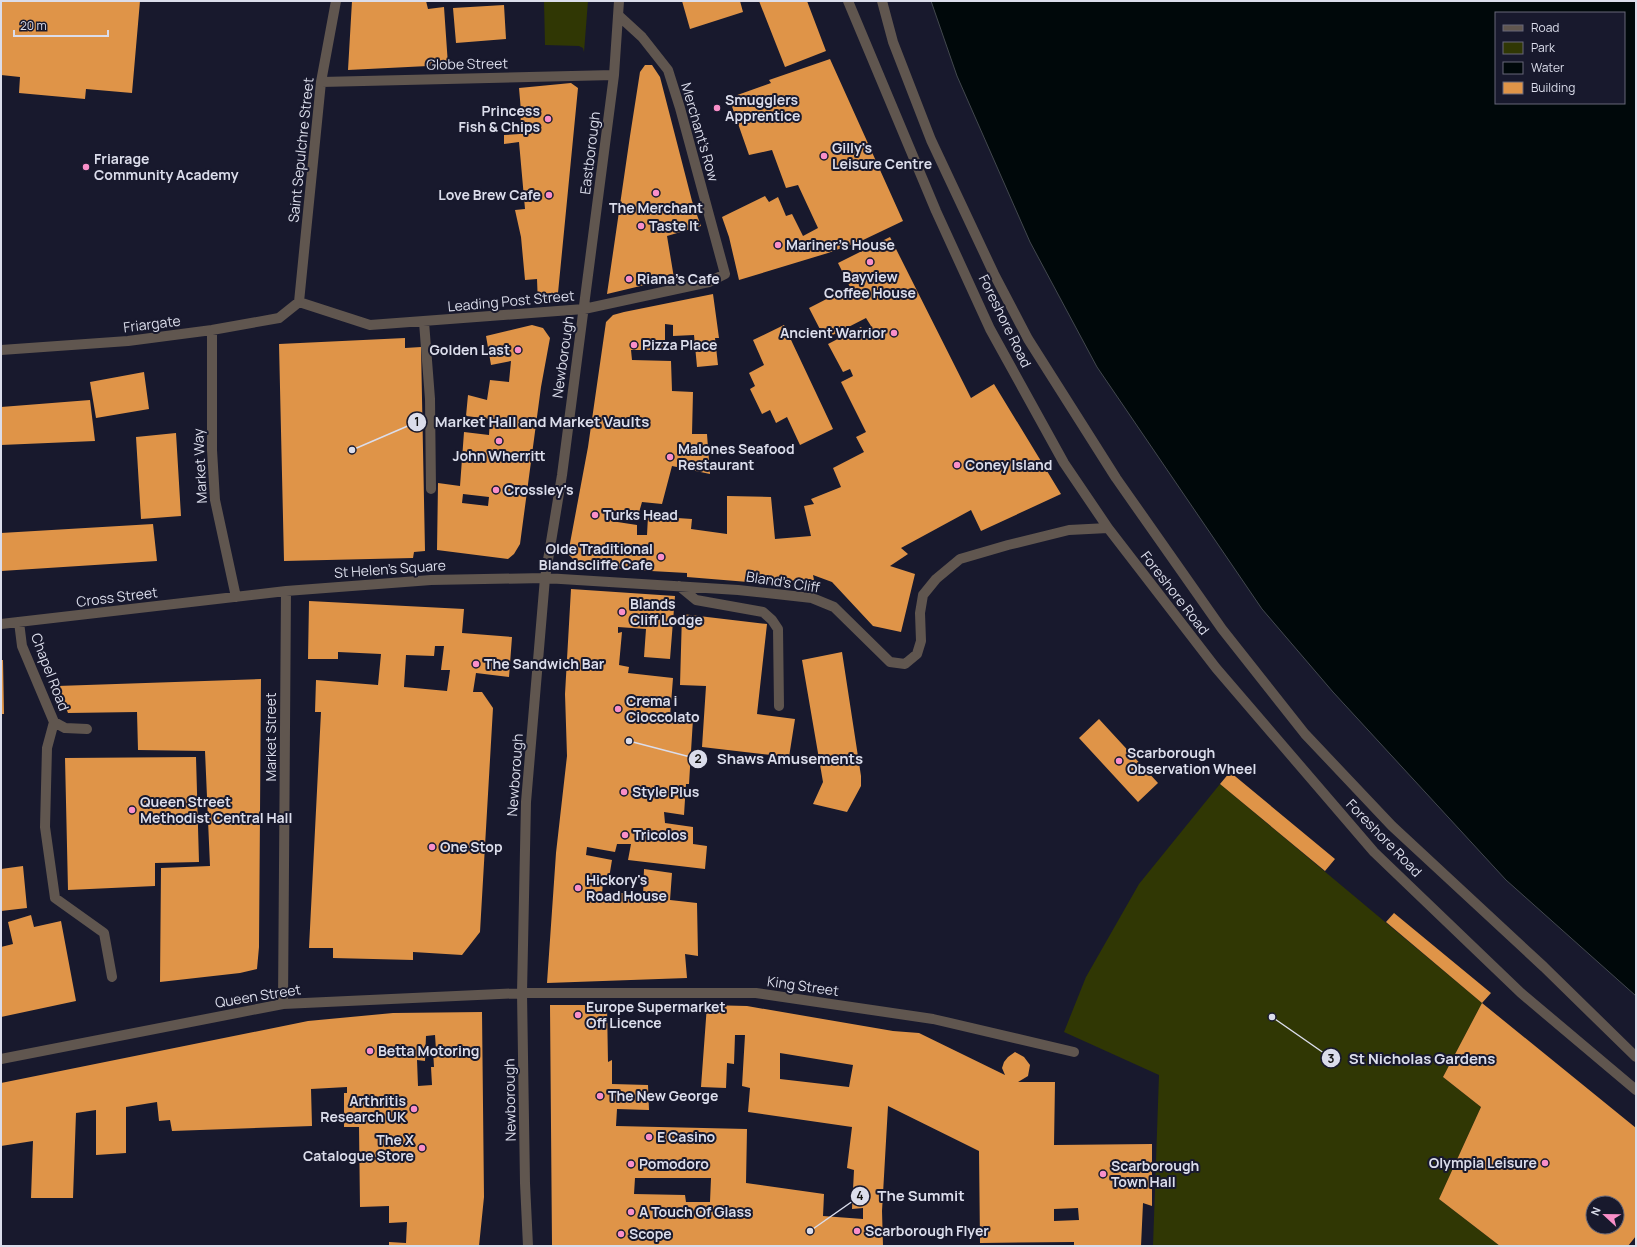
<svg xmlns="http://www.w3.org/2000/svg" width="1637" height="1247" font-family="Manrope,sans-serif">
  <rect width="100%" height="100%" fill="#18192d"/>
  <path fill="#303704" d="M544,1H588L584,52L583,48L579,46L545,45Z
    M1220,784L1482,1003L1443,1077L1481,1107L1439,1199L1500,1246H1153L1159,1075L1064,1032L1086,977L1139,884Z"/>
  <path fill="#00080a" stroke="#42484e" fill-rule="evenodd" d="M931,1H1636V996L1506,880L1333,692L1262,609L1097,367L1030,242L957,76ZM1496,13H1624V103H1496Z"/>
  <path fill="#df9448" fill-rule="evenodd" d="M1,1H140L132,93L86,89L85,99L19,93L20,77L1,75Z
    M352,1H426L428,9L444,7L448,65L348,70Z
    M682,1H740L743,12L690,29Z
    M759,1H807L826,51L785,67Z
    M504,5L506,39L456,43L453,8Z
    M830,59L903,221L861,241L828,253L739,280L729,237L722,217L765,196L769,202L778,197L786,216L792,214L803,236L818,228L798,185L786,188L772,150L749,155L729,98L771,83L769,80Z
    M645,65H652L660,77L692,201L701,226L667,236L674,278L607,294L630,136L640,72Z
    M571,83L578,88L558,293L552,301L538,305L537,279L525,280L521,237L515,210L525,209L519,142L504,144V135L520,134L521,111L519,88Z
    M890,237L971,398L994,384L1061,494L981,531L971,510L901,548L908,554L890,566L915,574L901,632L873,626L832,582L813,575L814,580L748,582L687,577V573L633,570L578,564L568,554L588,447L606,322L613,315L624,312L713,294L719,338H715L718,365L697,367L694,335L673,336V325L665,324V350H631L632,360L671,361L672,391L693,392L692,434H707L710,474L672,466L662,504L642,502L638,516L614,513L611,521L637,525V535H647L648,516L692,519L691,529L727,534V496L771,497L775,539L811,536L804,506L814,504L811,499L841,487L833,468L864,452L856,437L866,432L841,382L853,376L850,369L843,372L828,344L861,327L863,330L871,326L866,318L825,339L809,308L850,287L838,263Z
    M532,325L543,328L550,338L541,387L520,544L514,554L508,559L437,550L438,483L460,486L464,432L489,435L490,419L466,416L468,395L487,400L490,380L509,382L511,361L491,365L486,336ZM463,494L489,497L488,506L462,503Z
    M784,325L833,429L800,445L787,417L776,423L770,410L762,414L750,389L755,386L749,373L764,365L753,340Z
    M405,338V348L421,347L425,551L414,552L413,558L284,561L279,344Z
    M144,372L149,409L96,418L90,382Z
    M90,400L95,441L1,445V407Z
    M176,433L181,516L141,519L136,437Z
    M153,524L157,561L1,571V533Z
    M571,589L675,596L670,659L644,657L646,629L618,627V633L622,632L619,665L629,667L628,673L673,678L670,717L693,719L689,784H686L684,815L664,812L665,823L693,827V844L707,846L705,869L628,860L631,844H617L615,852L587,847L586,855L612,860L608,884H603L602,893H625V899L643,898L644,869L672,873L670,900L697,903L698,956L685,954L687,978L547,983L556,853L567,756L565,694Z
    M309,601L464,609L462,633L512,637L509,677L476,673L473,692H482L493,708L480,932L462,955L413,952V960L333,958V948H309L321,712H315L316,680L378,685L381,654L338,652V659H308ZM435,646H444L441,670H450L447,691L404,687L406,655L434,656Z
    M682,614L767,624L757,714L795,719L789,757L702,747L706,686L680,685Z
    M842,652L861,776V786L847,812L813,804L823,782L802,660Z
    M1,660H3L4,714H1Z
    M261,679L259,947L257,969L240,973L160,982L161,868L210,866L205,751L138,750L137,712L68,713L57,686Z
    M1099,719L1158,783L1138,802L1079,738Z
    M196,757L199,862L155,863V886L68,890L65,758Z
    M1230,772L1335,859L1325,871L1220,784Z
    M23,866L27,908L1,911V869Z
    M1394,913L1491,993L1482,1003L1636,1128V1236L1628,1246H1500L1439,1199L1481,1107L1443,1077L1482,1003L1386,922ZM1593,1203H1617V1227H1593Z
    M31,915L34,927L61,921L76,1001L1,1017V947L13,944L8,922Z
    M550,1005H607L608,1062L612,1060V1084L648,1085L649,1110L617,1109L616,1126L747,1129L746,1183L824,1194L823,1216L863,1219V1208L852,1209L854,1170L847,1168L852,1127L748,1112L750,1088L742,1086L745,1035H735L734,1064L727,1063L726,1088L701,1087L707,1005L747,1006L893,1031L919,1033L1005,1075L1002,1068L1004,1062L1008,1057L1015,1052L1024,1057L1030,1065L1028,1076L1018,1082H1055L1054,1145L1152,1144V1206L1143,1203L1141,1246H1074V1242L980,1243L979,1151L888,1106L882,1211L883,1246H552ZM780,1053L853,1065L849,1087L780,1079ZM635,1178H711L710,1202H686L685,1195L634,1194ZM1078,1208L1079,1220L1054,1221V1209Z
    M482,1012L484,1197L479,1246H389V1242L406,1243L407,1222L389,1223V1206L360,1207L359,1127H344V1093H347V1087L311,1089L312,1126L172,1131L170,1120L159,1121L157,1102L126,1107V1153L96,1155V1110L76,1113L73,1198H31L33,1141L1,1146V1083L308,1021L393,1013ZM435,1035L436,1050H433L434,1067H431L432,1085L418,1086L417,1060L425,1061L426,1036Z"/>
  <g fill="none" stroke-linecap="round" stroke-linejoin="round">
    <path stroke="#60564f" stroke-width="10" d="M848,1L936,211L990,329L1064,463L1108,528L1216,668L1374,852L1521,993L1636,1090
      M882,1L893,42L931,140L994,274L1028,339L1116,478L1222,629L1305,734L1392,826L1544,967L1636,1057
      M321,82L614,75
      M299,302L370,325L584,309L709,282L725,274L680,108L668,70L642,37L618,15
      M299,302L321,82L336,1
      M424,322L430,399L431,489
      M212,330V450L215,500L236,597
      M1,350L128,341L212,330L279,318L299,302
      M679,586L696,600L763,612L772,620L778,629L779,706
      M19,622L22,646L54,722L65,728L87,729
      M1,624L286,591L431,580L545,578L738,590L812,598L834,607L890,662L905,664L917,654L921,641L920,613L923,595L936,579L960,559L1008,545L1069,530L1108,528
      M54,722L47,748L45,827L55,898L104,933L112,977
      M283,1004L286,591
      M1,1059L283,1004L522,993H756L933,1019L1074,1052
      M528,1246L525,1183L522,993L526,802L545,578L562,475L614,75L619,1"/>
  </g>
  <g fill="#f98fc9" stroke="#18192d" stroke-width="1.5">
    <circle cx="717" cy="108" r="4"/>
    <circle cx="548" cy="119" r="4"/>
    <circle cx="824" cy="156" r="4"/>
    <circle cx="86" cy="167" r="4"/>
    <circle cx="656" cy="193" r="4"/>
    <circle cx="549" cy="195" r="4"/>
    <circle cx="641" cy="226" r="4"/>
    <circle cx="778" cy="245" r="4"/>
    <circle cx="870" cy="262" r="4"/>
    <circle cx="629" cy="279" r="4"/>
    <circle cx="894" cy="333" r="4"/>
    <circle cx="634" cy="345" r="4"/>
    <circle cx="518" cy="350" r="4"/>
    <circle cx="499" cy="441" r="4"/>
    <circle cx="670" cy="457" r="4"/>
    <circle cx="957" cy="465" r="4"/>
    <circle cx="496" cy="490" r="4"/>
    <circle cx="595" cy="515" r="4"/>
    <circle cx="661" cy="557" r="4"/>
    <circle cx="622" cy="612" r="4"/>
    <circle cx="476" cy="664" r="4"/>
    <circle cx="618" cy="709" r="4"/>
    <circle cx="1119" cy="761" r="4"/>
    <circle cx="624" cy="792" r="4"/>
    <circle cx="132" cy="810" r="4"/>
    <circle cx="625" cy="835" r="4"/>
    <circle cx="432" cy="847" r="4"/>
    <circle cx="578" cy="888" r="4"/>
    <circle cx="578" cy="1015" r="4"/>
    <circle cx="370" cy="1051" r="4"/>
    <circle cx="600" cy="1096" r="4"/>
    <circle cx="414" cy="1109" r="4"/>
    <circle cx="649" cy="1137" r="4"/>
    <circle cx="422" cy="1148" r="4"/>
    <circle cx="1545" cy="1163" r="4"/>
    <circle cx="631" cy="1164" r="4"/>
    <circle cx="1103" cy="1174" r="4"/>
    <circle cx="631" cy="1212" r="4"/>
    <circle cx="857" cy="1231" r="4"/>
    <circle cx="621" cy="1234" r="4"/>
  </g>
  <g text-anchor="middle" stroke-width="4" stroke-linejoin="round" paint-order="stroke">
    <g font-size="14" fill="#dbddeb" stroke="#18192d">
      <text transform="translate(467 64) rotate(-1)" y="5">Globe Street</text>
      <text transform="translate(700 132) rotate(74)" y="5">Merchant's Row</text>
      <text transform="translate(301 150) rotate(-84)" y="5">Saint Sepulchre Street</text>
      <text transform="translate(590 153) rotate(-83)" y="5">Eastborough</text>
      <text transform="translate(511 301) rotate(-5)" y="5">Leading Post Street</text>
      <text transform="translate(1005 321) rotate(64)" y="5">Foreshore Road</text>
      <text transform="translate(152 324) rotate(-7)" y="5">Friargate</text>
      <text transform="translate(563 357) rotate(-82)" y="5">Newborough</text>
      <text transform="translate(200 466) rotate(-93)" y="5">Market Way</text>
      <text transform="translate(390 569) rotate(-4)" y="5">St Helen's Square</text>
      <text transform="translate(783 582) rotate(9)" y="5">Bland's Cliff</text>
      <text transform="translate(1175 593) rotate(52)" y="5">Foreshore Road</text>
      <text transform="translate(117 597) rotate(-7)" y="5">Cross Street</text>
      <text transform="translate(50 672) rotate(69)" y="5">Chapel Road</text>
      <text transform="translate(271 737) rotate(-90)" y="5">Market Street</text>
      <text transform="translate(515 775) rotate(-86)" y="5">Newborough</text>
      <text transform="translate(1384 838) rotate(46)" y="5">Foreshore Road</text>
      <text transform="translate(803 986) rotate(8)" y="5">King Street</text>
      <text transform="translate(258 996) rotate(-9)" y="5">Queen Street</text>
      <text transform="translate(510 1100) rotate(-91)" y="5">Newborough</text>
    </g>
    <g font-size="14" font-weight="bold" fill="#dbddeb" stroke="#18192d" text-anchor="start">
      <text x="725" y="105">Smugglers<tspan x="725" dy="16">Apprentice</tspan></text>
      <text x="540" y="116" text-anchor="end">Princess<tspan x="540" dy="16">Fish &amp; Chips</tspan></text>
      <text x="832" y="153">Gilly's<tspan x="832" dy="16">Leisure Centre</tspan></text>
      <text x="94" y="164">Friarage<tspan x="94" dy="16">Community Academy</tspan></text>
      <text x="541" y="200" text-anchor="end">Love Brew Cafe</text>
      <text x="656" y="213" text-anchor="middle">The Merchant</text>
      <text x="649" y="231">Taste It</text>
      <text x="786" y="250">Mariner's House</text>
      <text x="870" y="282" text-anchor="middle">Bayview<tspan x="870" dy="16">Coffee House</tspan></text>
      <text x="637" y="284">Riana's Cafe</text>
      <text x="886" y="338" text-anchor="end">Ancient Warrior</text>
      <text x="642" y="350">Pizza Place</text>
      <text x="510" y="355" text-anchor="end">Golden Last</text>
      <text x="678" y="454">Malones Seafood<tspan x="678" dy="16">Restaurant</tspan></text>
      <text x="499" y="461" text-anchor="middle">John Wherritt</text>
      <text x="965" y="470">Coney Island</text>
      <text x="504" y="495">Crossley's</text>
      <text x="603" y="520">Turks Head</text>
      <text x="653" y="554" text-anchor="end">Olde Traditional<tspan x="653" dy="16">Blandscliffe Cafe</tspan></text>
      <text x="630" y="609">Blands<tspan x="630" dy="16">Cliff Lodge</tspan></text>
      <text x="484" y="669">The Sandwich Bar</text>
      <text x="626" y="706">Crema i<tspan x="626" dy="16">Cioccolato</tspan></text>
      <text x="1127" y="758">Scarborough<tspan x="1127" dy="16">Observation Wheel</tspan></text>
      <text x="632" y="797">Style Plus</text>
      <text x="140" y="807">Queen Street<tspan x="140" dy="16">Methodist Central Hall</tspan></text>
      <text x="633" y="840">Tricolos</text>
      <text x="440" y="852">One Stop</text>
      <text x="586" y="885">Hickory's<tspan x="586" dy="16">Road House</tspan></text>
      <text x="586" y="1012">Europe Supermarket<tspan x="586" dy="16">Off Licence</tspan></text>
      <text x="378" y="1056">Betta Motoring</text>
      <text x="608" y="1101">The New George</text>
      <text x="406" y="1106" text-anchor="end">Arthritis<tspan x="406" dy="16">Research UK</tspan></text>
      <text x="657" y="1142">E Casino</text>
      <text x="414" y="1145" text-anchor="end">The X<tspan x="414" dy="16">Catalogue Store</tspan></text>
      <text x="1537" y="1168" text-anchor="end">Olympia Leisure</text>
      <text x="639" y="1169">Pomodoro</text>
      <text x="1111" y="1171">Scarborough<tspan x="1111" dy="16">Town Hall</tspan></text>
      <text x="639" y="1217">A Touch Of Glass</text>
      <text x="865" y="1236">Scarborough Flyer</text>
      <text x="629" y="1239">Scope</text>
    </g>
  </g>
  <path fill="none" stroke="#dbddeb" stroke-width="1.5" d="M352 450L417 422M629 741L698 759M1272 1017L1331 1058M810 1231L860 1196"/>
  <g fill="#dbddeb" stroke="#18192d" stroke-width="1.5">
    <circle cx="352" cy="450" r="4"/>
    <circle cx="629" cy="741" r="4"/>
    <circle cx="1272" cy="1017" r="4"/>
    <circle cx="810" cy="1231" r="4"/>
    <circle cx="417" cy="422" r="10"/>
    <circle cx="698" cy="759" r="10"/>
    <circle cx="1331" cy="1058" r="10"/>
    <circle cx="860" cy="1196" r="10"/>
  </g>
  <g font-size="12" text-anchor="middle" font-weight="bold" fill="#111">
    <text x="417" y="426">1</text>
    <text x="698" y="763">2</text>
    <text x="1331" y="1063">3</text>
    <text x="860" y="1200">4</text>
  </g>
  <g font-size="15" text-anchor="middle" font-weight="bold" fill="#dbddeb" stroke="#18192d" stroke-width="4" stroke-linejoin="round" paint-order="stroke">
    <text x="542" y="427">Market Hall and Market Vaults</text>
    <text x="790" y="764">Shaws Amusements</text>
    <text x="1422" y="1064">St Nicholas Gardens</text>
    <text x="921" y="1201">The Summit</text>
  </g>
  <rect width="1637" height="1247" fill="none" stroke="#dbddeb" stroke-width="4"/>
  <rect x="1495" y="12" width="130" height="92" fill="#18192d" stroke="#666779"/>
  <rect x="1503" y="25" width="20" height="6" fill="#60564f" stroke="#666779"/>
  <text x="1531" y="32" font-size="12" fill="#dbddeb">Road</text>
  <rect x="1503" y="42" width="20" height="12" fill="#303704" stroke="#666779"/>
  <text x="1531" y="52" font-size="12" fill="#dbddeb">Park</text>
  <rect x="1503" y="62" width="20" height="12" fill="#00080a" stroke="#666779"/>
  <text x="1531" y="72" font-size="12" fill="#dbddeb">Water</text>
  <rect x="1503" y="82" width="20" height="12" fill="#df9448" stroke="#666779"/>
  <text x="1531" y="92" font-size="12" fill="#dbddeb">Building</text>
  <g transform="translate(1605 1215) rotate(292)"><circle r="19" fill="#18192d" stroke="#666779"/>
  <path d="M0-3L7 15L0 10L-7 15Z" fill="#f98fc9"/>
  <text y="-6" font-size="11" font-weight="bold" text-anchor="middle" fill="#dbddeb">N</text>
  </g>
  <path d="M14 30v6h94v-6" fill="none" stroke="#dbddeb" stroke-width="2"/>
  <text x="20" y="30" font-size="12" fill="#dbddeb" stroke="#18192d" stroke-width="3" paint-order="stroke">20 m</text>
</svg>
